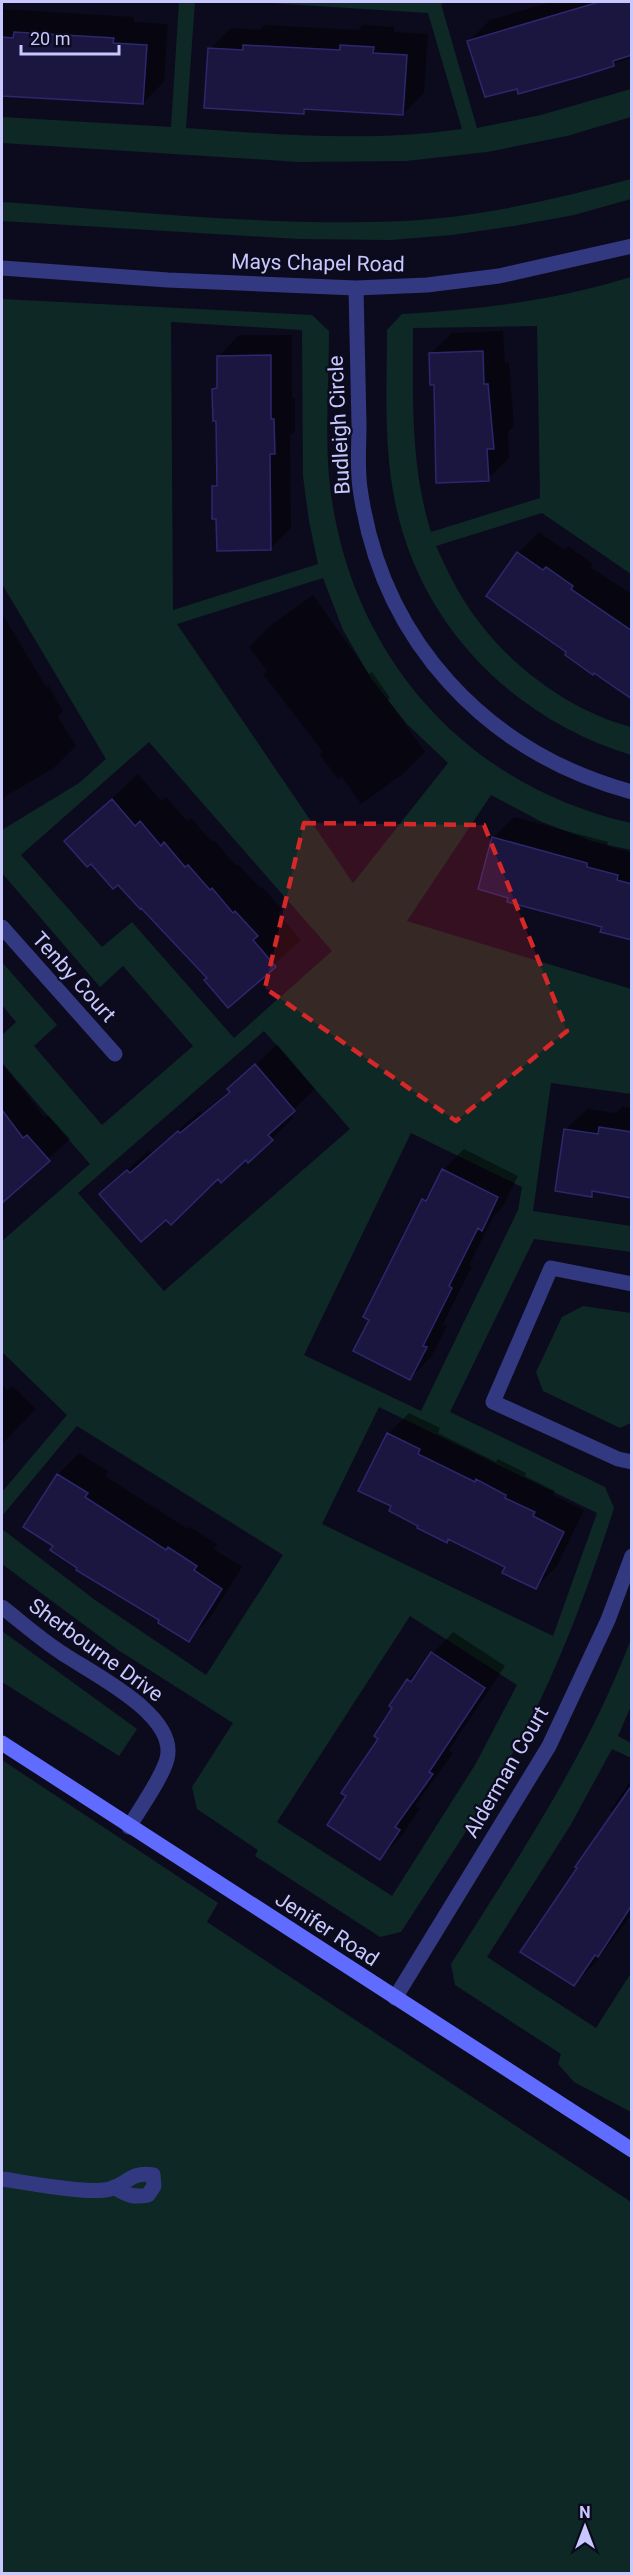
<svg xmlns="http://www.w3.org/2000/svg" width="633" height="2575" font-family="Roboto,sans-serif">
  <rect width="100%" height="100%" fill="#0c0b1e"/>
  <path fill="#0e2825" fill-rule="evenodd" d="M179,2H195L186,128C278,135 370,142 462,129L428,13L254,2H448L441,4L477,128L541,115L631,89V117L567,136L487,152L406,161L299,162L2,143V117L171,127Z
    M631,179V199L574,215L514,226L452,235L391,240L299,239L2,221V202C135,211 271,227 404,221C482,217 557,199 631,179Z
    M631,277V574L542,513L436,546C448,573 461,599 479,622C515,670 573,712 631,727V755C506,716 412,617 392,485C384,434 387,381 387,330L402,314C480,310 556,300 631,277ZM537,326L540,498L431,532C410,466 413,397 413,328Z
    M2,299L312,315L329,331C329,388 323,451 333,507C360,667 473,788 631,823V850L594,842L542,822L491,795L407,921L631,989V1094L551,1083L533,1211L631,1226L632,1252L534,1239L450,1412L605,1487L614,1508C590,1583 563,1656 527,1727C490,1798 444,1865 401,1932L380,1937L255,1856L258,1850L197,1809L192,1787L233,1723L118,1650L2,1564V1529L95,1600L206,1675L283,1555L77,1426L2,1516V1492L67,1415L2,1352V1241L90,1164L2,1063V1035L16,1022L2,1005V962L57,1025L34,1046L102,1125L193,1046L123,966L100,987L2,873V830L79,783L106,759L2,584ZM171,322L302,330L303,476L309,521L318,564L173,610ZM323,578L343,630L372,680L407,724L448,763L353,883L177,624ZM149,742L332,951L234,1038L132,922L102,947L21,855ZM264,1031L350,1129L164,1291L78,1193ZM411,1133L522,1187L518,1210L421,1411L304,1355ZM379,1407L597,1513L553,1636L322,1524ZM410,1616L517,1685L475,1765L392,1896L277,1822Z
    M583,1306L631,1313V1423L620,1428L543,1391L536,1372L562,1317Z
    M2,1631L137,1729L119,1756L2,1682Z
    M631,1639V1706L618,1736L631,1743V1758L612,1749L570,1826L487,1957L596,2028L631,1973V2112L574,2082L558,2064L561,2054L455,1985L451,1964C517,1859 587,1756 631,1639Z
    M2,1760L218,1903L207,1922L631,2202V2573H2Z"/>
  <path fill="#0007" d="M552,2H632V58L519,92L518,87L469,41L490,20Z
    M2,9L134,17V22L168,24L164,82L143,103L2,95Z
    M265,25L358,30L363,25L394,27V32L428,34L424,93L403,114L309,108L303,113L210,49L231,28L260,30Z
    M503,331L505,363H509L514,426L508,432L509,458L488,479L435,384L430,354L452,333Z
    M239,335H292V398H295V431L290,436L291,528L270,549L218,518L213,487L218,482L217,420L214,390L218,385V357Z
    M539,532L564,550L568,546L593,564L591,568L632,594V697L568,652L518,553Z
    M313,595L369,674L372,672L390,698L388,700L425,752L404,773L361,804L342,777L338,779L320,755L323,752L263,674L267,671L249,647L270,626Z
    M2,613L46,687L48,685L63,711L58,717L76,746L55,767L3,798Z
    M138,774L161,801L166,797L187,821L191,818L212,842L214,840L236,866L238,864L260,888L262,887L282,909L278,913L301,940L228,1006L209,978L118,882L66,841Z
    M514,817L608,842L607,846L632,853L631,938L604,926L510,896L493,838Z
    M277,1044L315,1089L289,1114L293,1118L272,1139L167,1218L101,1194L149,1150L152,1153L200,1111L202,1113L230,1090Z
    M2,1063L45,1118L48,1115L70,1139L2,1201Z
    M622,1107L632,1108V1196L596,1190L591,1195L565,1130L587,1109L616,1113Z
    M464,1149L518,1176L502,1208L493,1217L469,1265L472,1266L443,1324L447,1326L431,1357L410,1378L371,1319L423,1200L433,1190L443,1170Z
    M2,1385L7,1390L12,1386L36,1409L2,1444Z
    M409,1413L440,1428L438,1433L496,1462L498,1459L526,1473L525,1476L555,1491L553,1495L584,1510L557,1566L536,1587L507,1566L450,1538L447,1541L393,1506L388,1434Z
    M79,1453L108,1471L105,1476L188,1529L190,1527L217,1544L214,1549L242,1567L209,1619L188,1640L161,1620L79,1568L55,1545L25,1527L58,1474Z
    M453,1632L505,1666L449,1750L453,1753L415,1806L420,1808L401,1837L380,1858L348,1795L380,1739L408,1680Z
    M632,1779V1914L595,1963L574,1984L614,1813L610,1811Z"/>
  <path fill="#1a1640" stroke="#2d276d" stroke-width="1.5" d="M599,2H632V55L613,61L614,66L582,76L518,94L517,89L485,97L467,41Z
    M14,32L114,38L113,43L147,45L143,104L2,96V37L13,38Z
    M243,45L340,50V45L374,47L373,53L407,55L403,115L304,109V114L204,108L208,48L243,50Z
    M483,351L484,384H488L494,449H487L489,481L436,483L434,385H430L429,353Z
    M271,355V419H274L275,454H270L271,550L217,551L216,519H212V486H217L216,421H213L212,389L217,388V356Z
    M517,552L543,570L546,567L573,586L571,589L632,631V699L594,673L593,675L565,655L566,652L486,596Z
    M112,799L135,826L140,821L161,846L164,842L185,867L188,865L210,890L212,888L233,913L235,911L258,936L253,940L276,967L228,1008L204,980L207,978L141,908L140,909L118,885L113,889L91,864L87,867L64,841Z
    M492,837L587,863V867L618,875L617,880L632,884V940L600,932L602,927L507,902L508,898L478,889Z
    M255,1064L295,1111L268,1135L273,1140L248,1163L246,1160L221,1183L218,1179L171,1225L166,1220L141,1242L99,1194L127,1170L130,1173L178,1131L180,1133L230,1092L227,1089Z
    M2,1110L23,1138L27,1135L50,1161L2,1203Z
    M599,1127L632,1132V1198L592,1191V1197L555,1191L564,1129L598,1134Z
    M442,1169L498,1197L482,1231L478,1228L449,1286L452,1288L423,1346L427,1347L410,1380L353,1351L369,1320L363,1317L422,1199L426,1201Z
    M387,1433L420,1449L418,1454L475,1482L476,1479L506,1495L505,1498L535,1512L533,1516L564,1532L536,1589L502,1573L505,1567L448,1539L447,1543L417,1528L418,1526L389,1511L391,1506L358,1491Z
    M57,1474L88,1493L85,1497L166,1550L168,1547L197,1566L194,1570L222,1589L189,1642L158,1623L159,1620L76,1570L77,1568L50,1550L53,1546L23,1527Z
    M431,1652L485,1688L429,1772L433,1774L395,1827L400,1830L380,1860L327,1825L346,1796L341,1793L378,1739L374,1736L392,1708L389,1706L407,1679L411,1682Z
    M632,1785V1905L598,1957L595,1955L574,1986L520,1952L577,1868L575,1867Z"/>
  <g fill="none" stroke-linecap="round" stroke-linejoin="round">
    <path stroke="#333980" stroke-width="15" d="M2,2179C25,2182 90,2195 110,2189C128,2184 131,2171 153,2175L154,2186L148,2195C134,2198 126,2195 114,2187"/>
    <path stroke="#333980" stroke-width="15" d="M2,268L168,280L356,288L427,285L499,276L632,246
      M356,288C357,334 358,379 359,425C359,445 357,468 360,488C381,640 485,752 632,792
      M2,927L115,1054
      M632,1284L551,1268L493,1402L618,1459L632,1462
      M2,1607C20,1621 37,1636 56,1649C86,1671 179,1713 167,1759C162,1778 139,1810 129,1827
      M395,1998L549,1746L608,1620L632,1556"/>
    <path stroke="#5f6cff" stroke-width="15" d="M2,1743L632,2150"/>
  </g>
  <path fill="#d62828" fill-opacity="0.2" stroke="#d62828" stroke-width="4.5" stroke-dasharray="12 8" stroke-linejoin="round" d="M304,823L484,825L567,1031L456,1121L265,988Z"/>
  <g text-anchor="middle" stroke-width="4.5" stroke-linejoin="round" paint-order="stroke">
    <g font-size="21" fill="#c8c8ff" stroke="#0c0b1e">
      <text transform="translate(318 263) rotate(1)" y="7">Mays Chapel Road</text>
      <text transform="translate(339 425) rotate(-93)" y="7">Budleigh Circle</text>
      <text transform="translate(74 977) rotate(48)" y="7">Tenby Court</text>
      <text transform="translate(96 1650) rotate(36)" y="7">Sherbourne Drive</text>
      <text transform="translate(506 1772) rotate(-60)" y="7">Alderman Court</text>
      <text transform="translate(327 1929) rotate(33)" y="7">Jenifer Road</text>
    </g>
  </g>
  <rect width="633" height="2575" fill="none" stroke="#c8c8ff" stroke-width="6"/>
  <g transform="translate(585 2527)" stroke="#0c0b1e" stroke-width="4.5" paint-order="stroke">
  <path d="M0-4.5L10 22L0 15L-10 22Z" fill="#c8c8ff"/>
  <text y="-9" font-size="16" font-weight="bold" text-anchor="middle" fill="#c8c8ff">N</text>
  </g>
  <path d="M21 45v9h98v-9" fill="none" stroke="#c8c8ff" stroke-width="3"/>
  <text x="30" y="45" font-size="18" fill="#c8c8ff" stroke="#0c0b1e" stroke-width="4.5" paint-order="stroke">20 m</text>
</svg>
